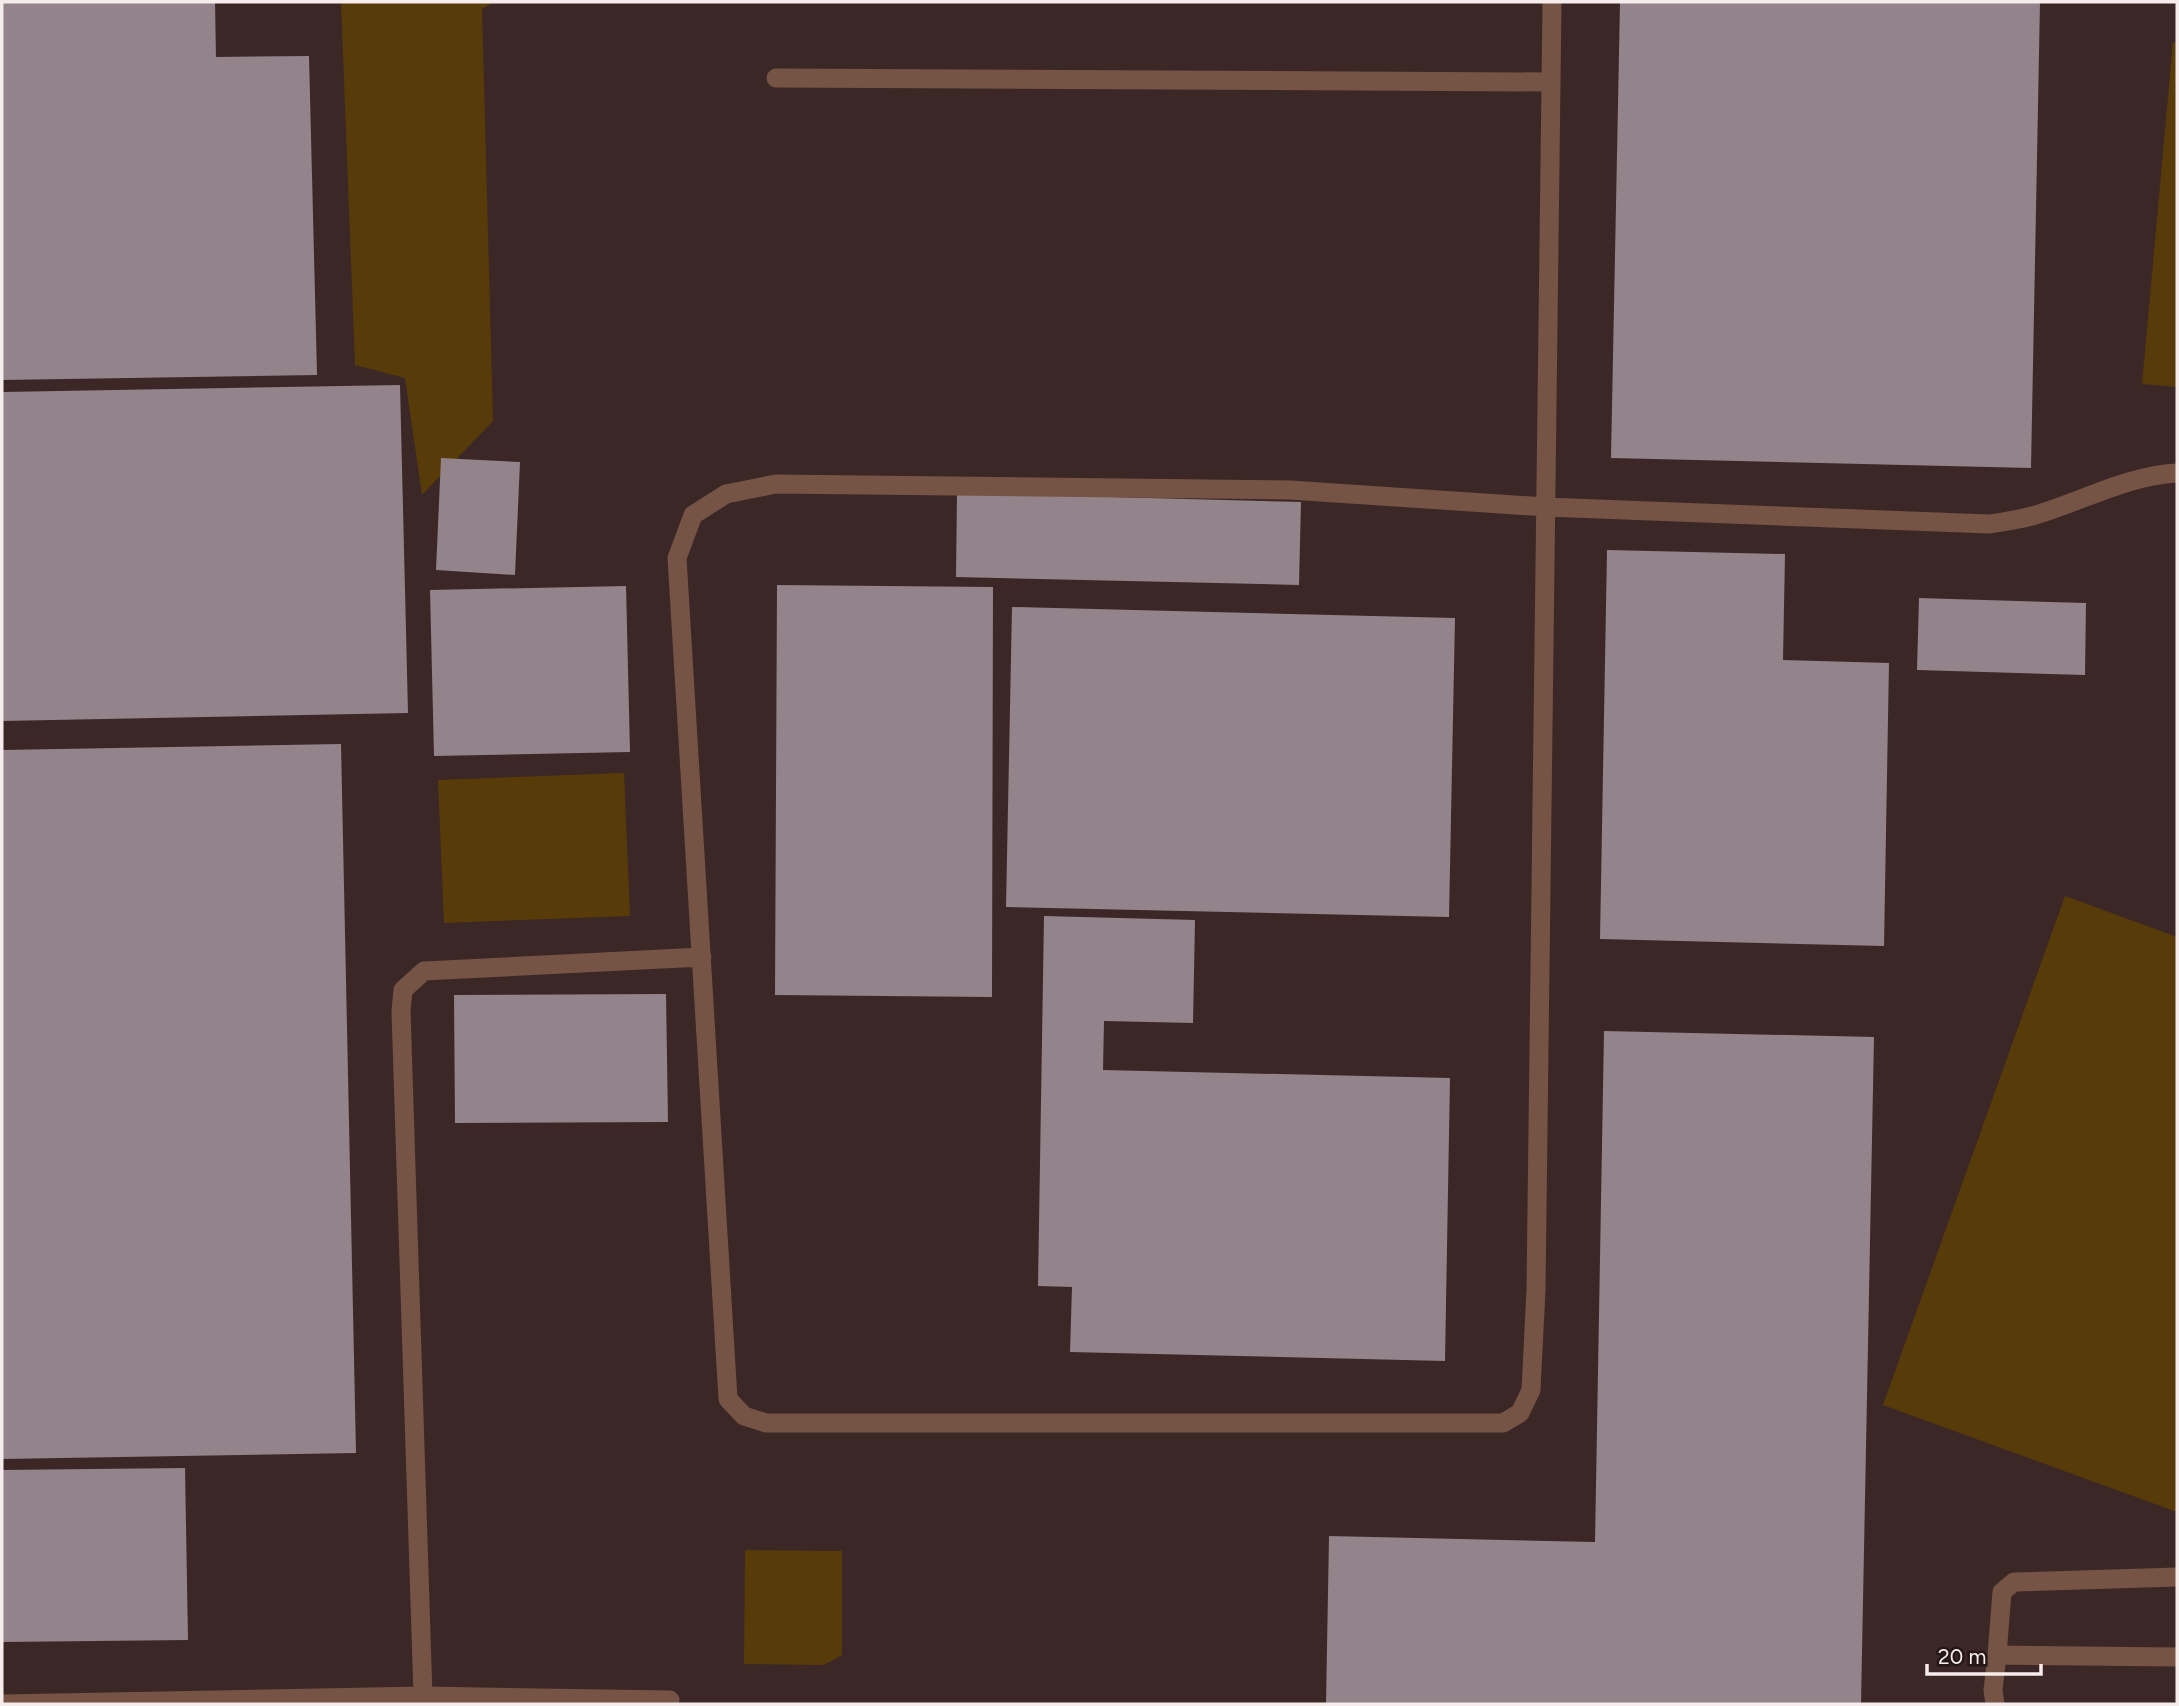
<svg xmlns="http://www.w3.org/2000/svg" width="2179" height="1706" font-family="Figtree,sans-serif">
  <rect width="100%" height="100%" fill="#2f2121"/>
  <path fill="#3c2727" d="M2,2H2177V1704H2Z"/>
  <path fill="#573b09" d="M341,2H494L482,9L493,421L422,495L405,378L355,365Z
    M2173,42L2177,43V387L2142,384Z
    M624,773L630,916L444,923L438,780Z
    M2065,896L2177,937V1512L1883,1405Z
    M745,1550L842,1551V1655L824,1665L744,1664Z"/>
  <path fill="#93838a" d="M2,2H215L216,57L309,56L317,375L2,380Z
    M1620,2H2040L2031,468L1611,458Z
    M400,385L408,713L2,721V392Z
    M441,458L520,462L515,575L436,570Z
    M957,493L1301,502L1299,585L956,577Z
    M1607,550L1785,554L1783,660L1889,663L1884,946L1600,939Z
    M777,585L993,587L992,997L775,995Z
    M626,586L630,752L434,756L430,590Z
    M1919,598L2086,603L2085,675L1917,670Z
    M1012,607L1455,618L1449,917L1006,907Z
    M341,744L356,1453L2,1459V750Z
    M1044,916L1195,920L1193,1023L1104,1021L1103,1070L1450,1078L1445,1361L1070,1352L1072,1287L1038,1286Z
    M666,994L668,1122L455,1123L454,995Z
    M1604,1031L1874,1037L1861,1704H1326L1329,1536L1595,1542Z
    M185,1468L188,1640L2,1642V1470Z"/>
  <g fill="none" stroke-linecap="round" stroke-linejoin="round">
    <path stroke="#755445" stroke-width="19" d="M1552,2L1536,1290L1531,1390L1520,1413L1503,1423H766L744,1416L728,1399L677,558L693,515L726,494L776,484L1290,490L1546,507L1989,524C2003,522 2018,520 2032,516C2081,502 2125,476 2177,473
      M776,78L1549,82
      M1997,1655L2002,1592L2014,1582L2177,1577
      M423,1696L670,1700
      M2,1704L423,1696L401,1011L403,990L424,971L702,957
      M1995,1704L1993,1690L1997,1655L2177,1657"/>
  </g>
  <rect width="2179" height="1706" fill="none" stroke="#f6ecec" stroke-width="7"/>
  <path d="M1927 1664v10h114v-10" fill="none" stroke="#f6ecec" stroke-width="3.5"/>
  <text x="1938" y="1664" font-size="21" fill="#f6ecec" stroke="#251718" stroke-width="5" paint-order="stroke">20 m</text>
</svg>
